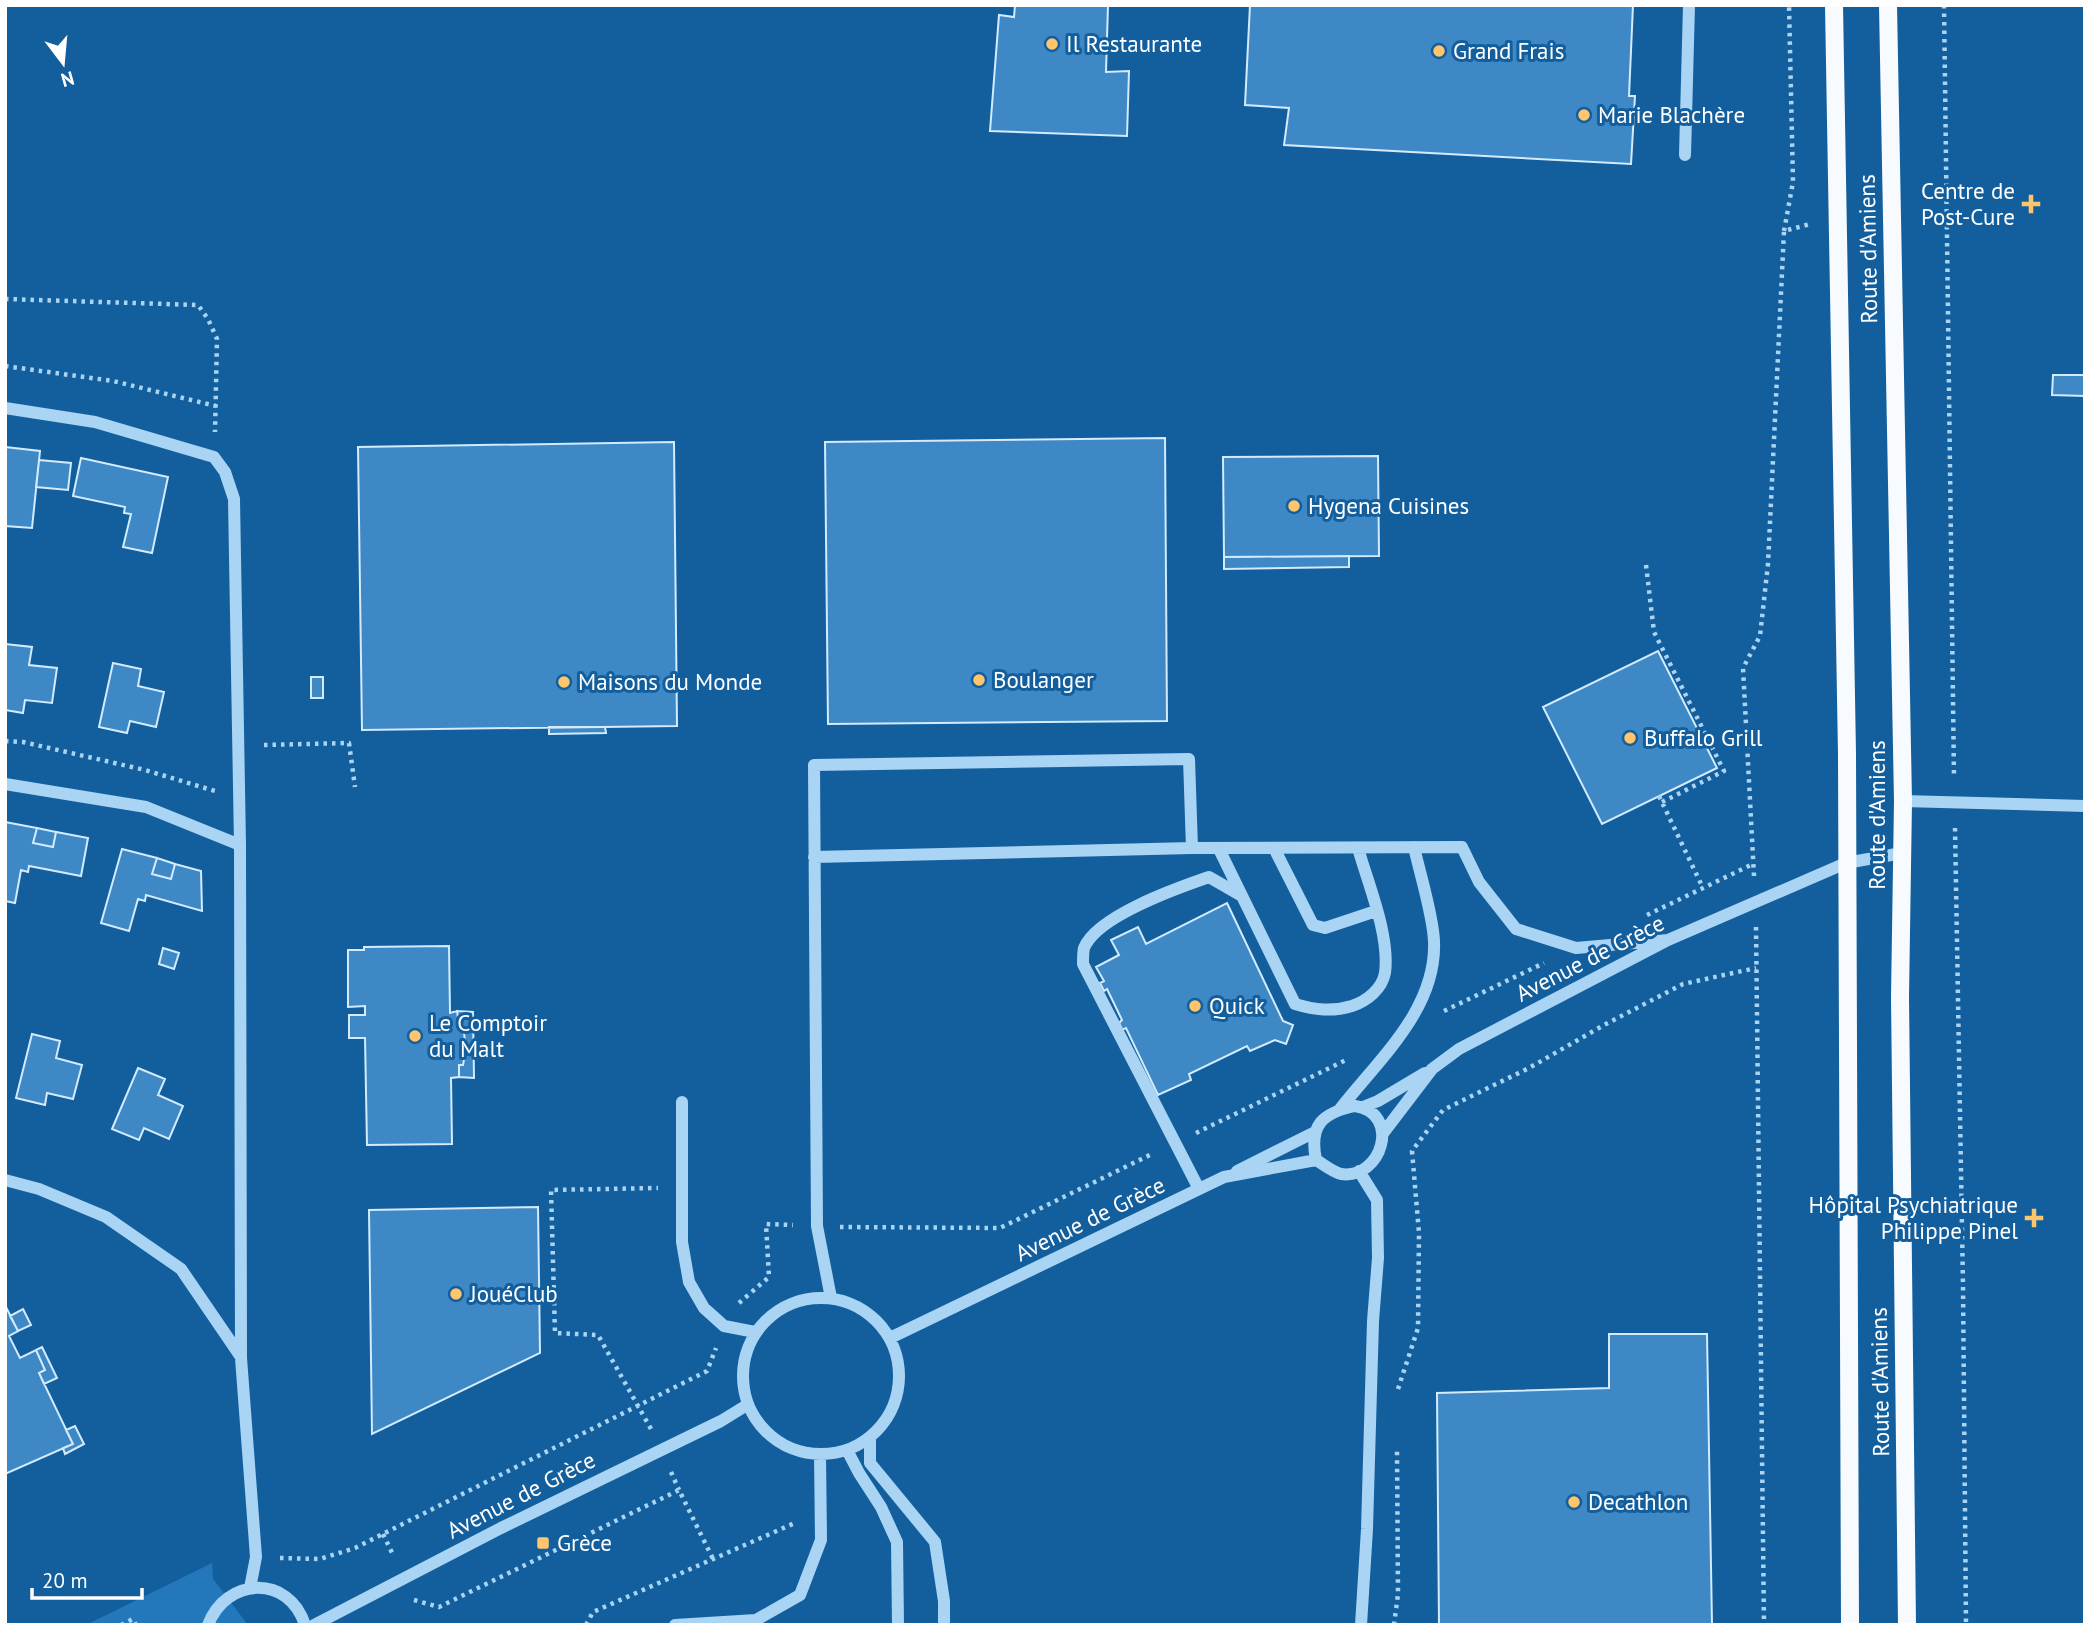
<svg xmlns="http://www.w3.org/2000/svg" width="2090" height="1630" font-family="'PT Sans',sans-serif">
  <rect width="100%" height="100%" fill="#135f9e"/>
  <path fill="#2278bb" d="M212,1563L213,1579L248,1625H86Z"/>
  <path fill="#3d88c5" stroke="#d3ebfd" stroke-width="2" d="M1015,5H1108L1106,72L1129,71L1127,136L990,131L999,15L1014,17Z
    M1250,5H1633L1629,96H1635L1631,164L1284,145L1289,108L1245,105Z
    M2053,375H2085V396L2052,395Z
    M1165,438L1167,721L828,724L825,442Z
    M674,442L677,726L362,730L358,447Z
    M5,447L40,451L32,528L5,526Z
    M1378,456L1379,556L1224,557L1223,457Z
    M81,458L168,477L152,553L123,547L131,514L124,513L125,507L73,496Z
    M39,460L71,463L68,490L36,487Z
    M1349,556V567L1224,569V557Z
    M5,644L32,647L29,665L57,668L52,703L25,700L23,713L5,710Z
    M1658,651L1717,768L1602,824L1543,707Z
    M113,663L141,669L138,686L164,692L156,727L130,721L127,733L99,727Z
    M311,677H323V698H311Z
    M549,727H605L606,733L549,734Z
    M5,822L37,828L33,843L53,847L56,832L88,838L81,876L29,866L28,872L21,870L15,903L5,901Z
    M37,828L56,832L53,847L33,843Z
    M122,849L157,858L152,874L171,879L175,864L201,871L202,911L146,895L145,901L138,899L129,931L101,923Z
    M157,858L175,864L171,879L152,874Z
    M1227,903L1283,1021L1293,1025L1286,1044L1275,1040L1250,1051L1247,1046L1189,1074L1191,1080L1158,1095L1126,1028L1122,1030L1119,1023L1122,1020L1107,989L1104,991L1100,983L1104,981L1096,967L1119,955L1111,940L1138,927L1146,944Z
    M449,946L450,1013L457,1011L459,1024L463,1025L466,1049L463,1065H459V1077L451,1078L452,1144L367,1145L365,1038H349V1015H365V1006L348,1007V950H364V947Z
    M163,948L179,953L174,969L159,964Z
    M457,1011L473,1012L474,1078L459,1077V1065H463L466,1049L463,1025L459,1024Z
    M32,1034L60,1041L56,1058L82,1065L73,1099L47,1093L45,1105L16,1098Z
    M138,1068L165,1079L158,1095L183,1106L169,1139L144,1128L139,1140L112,1129Z
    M538,1207L540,1353L372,1434L369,1210Z
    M5,1305L18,1331L9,1336L20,1358L36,1350L45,1370L39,1373L73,1444L5,1474Z
    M23,1309L31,1325L18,1331L10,1316Z
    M1609,1334H1707L1712,1625H1439L1437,1393L1609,1388Z
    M42,1347L57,1378L44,1384L39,1373L45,1370L36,1350Z
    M75,1426L84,1444L65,1454L63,1448L73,1444L66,1430Z"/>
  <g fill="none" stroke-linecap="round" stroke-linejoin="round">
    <path stroke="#aad4f4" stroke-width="4.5" stroke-dasharray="3.5 5" stroke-linecap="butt" d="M1944,5L1954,777
      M1784,231L1793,182L1789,5
      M5,299L198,305L208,319L217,339L215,432
      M5,366L113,381L216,406
      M1646,565L1654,632L1724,771L1662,802
      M5,741L23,742L145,770L215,791
      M264,745L349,743L355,787
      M1659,796L1703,888
      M1955,828L1963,1285L1966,1625
      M1754,876L1743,668L1760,636L1768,564L1784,231L1810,224
      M1647,915L1753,864
      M1756,927L1764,1625
      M1444,1011L1544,963
      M1196,1133L1346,1060
      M840,1227L1000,1228L1154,1153
      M739,1303L769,1277L766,1224L793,1225
      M1398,1389L1418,1328L1419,1233L1412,1151L1443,1110L1529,1068L1604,1025L1683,984L1756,968
      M651,1429L598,1335L555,1333L551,1190L658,1188
      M671,1472L679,1490
      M383,1534L394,1557
      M280,1558L320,1559L355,1548L707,1371L716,1348
      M414,1600L439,1607L679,1490L713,1559
      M121,1625L133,1619L136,1625
      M586,1625L593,1612L797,1522
      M1394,1625L1398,1594L1397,1451"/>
    <path stroke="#aad4f4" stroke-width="12" d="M1685,155L1689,5
      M5,408L95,422L214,457L225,472L234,499L240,845L241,1358L256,1557L250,1588
      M5,784L146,807L240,845
      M1903,801L2085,806
      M1274,848L1313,925L1325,928L1376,911
      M1219,849L1295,1004C1315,1010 1332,1012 1352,1006C1367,1001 1382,989 1385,973C1390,935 1368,884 1358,848
      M814,857L1192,848L1462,847L1479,882L1516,929L1576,948L1668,940
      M682,1102V1242L689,1282L704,1308L724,1326L755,1332
      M1355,1106C1402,1113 1382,1180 1341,1174C1333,1172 1323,1164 1316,1160C1309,1125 1322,1113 1355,1106Z
      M1363,1107L1378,1101L1425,1073
      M1340,1109C1379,1059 1437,1009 1434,941C1433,915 1420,874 1414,847
      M1384,1132L1432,1069L1459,1049L1668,940L1846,863L1902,853
      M1237,1171L1315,1132
      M1359,1171L1377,1200L1378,1258L1373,1321L1367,1529L1361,1625
      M5,1180L39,1189L106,1217L181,1269L241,1357
      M1199,1189L1083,964C1083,960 1083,952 1084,948C1097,916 1177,888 1209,877L1242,896
      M831,1298L817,1226L814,765L1189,759L1192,848
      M743 1376a78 78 0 1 1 156 0a78 78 0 1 1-156 0Z
      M890,1338L1224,1177L1316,1160
      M870,1437V1463L935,1542L944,1601V1625
      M847,1450L859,1473L881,1507L897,1542L898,1625
      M208,1625C226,1577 289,1574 305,1625
      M314,1625L501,1528L721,1421L747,1405
      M675,1625L756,1620L800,1595L821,1540L820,1454"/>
    <path stroke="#f7fbff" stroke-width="18" d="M1834,5L1847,754L1850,1625
      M1888,5L1903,801L1900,997L1907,1625"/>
  </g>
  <g fill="#ffc56d" stroke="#135f9e" stroke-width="2.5">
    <circle cx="1052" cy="44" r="7"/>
    <circle cx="1439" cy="51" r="7"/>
    <circle cx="1584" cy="115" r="7"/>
    <path d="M2027.5 193.5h7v7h7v7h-7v7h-7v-7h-7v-7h7z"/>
    <circle cx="1294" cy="506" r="7"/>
    <circle cx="979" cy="680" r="7"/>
    <circle cx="564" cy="682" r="7"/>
    <circle cx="1630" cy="738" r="7"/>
    <circle cx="1195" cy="1006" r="7"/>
    <circle cx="415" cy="1036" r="7"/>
    <path d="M2030.5 1207.5h7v7h7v7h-7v7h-7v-7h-7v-7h7z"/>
    <circle cx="456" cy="1294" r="7"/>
    <circle cx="1574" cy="1502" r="7"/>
    <rect x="536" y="1536" width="14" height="14" rx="3.5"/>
  </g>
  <g text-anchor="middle" stroke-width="6" stroke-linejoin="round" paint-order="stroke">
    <g font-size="23" fill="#fff" stroke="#135f9e" text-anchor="start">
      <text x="1066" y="52">Il Restaurante</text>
      <text x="1453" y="59">Grand Frais</text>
      <text x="1598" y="123">Marie Blachère</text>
      <text x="2015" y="199" text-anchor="end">Centre de<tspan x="2015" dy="26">Post-Cure</tspan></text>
      <text x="1308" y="514">Hygena Cuisines</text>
      <text x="993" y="688">Boulanger</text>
      <text x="578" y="690">Maisons du Monde</text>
      <text x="1644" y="746">Buffalo Grill</text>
      <text x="1209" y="1014">Quick</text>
      <text x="429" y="1031">Le Comptoir<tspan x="429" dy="26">du Malt</tspan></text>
      <text x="2018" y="1213" text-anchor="end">Hôpital Psychiatrique<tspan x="2018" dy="26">Philippe Pinel</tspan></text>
      <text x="470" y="1302">JouéClub</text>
      <text x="1588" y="1510">Decathlon</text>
      <text x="557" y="1551">Grèce</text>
    </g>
    <g font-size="23" fill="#fff" stroke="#135f9e">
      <text transform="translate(1868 249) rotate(-91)" y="8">Route d'Amiens</text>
      <text transform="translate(1877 815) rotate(-90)" y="8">Route d'Amiens</text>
      <text transform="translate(1590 958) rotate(-27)" y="8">Avenue de Grèce</text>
      <text transform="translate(1090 1219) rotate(-26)" y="8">Avenue de Grèce</text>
      <text transform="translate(1880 1382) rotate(-91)" y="8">Route d'Amiens</text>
      <text transform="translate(521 1495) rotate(-27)" y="8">Avenue de Grèce</text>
    </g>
  </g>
  <rect width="2090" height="1630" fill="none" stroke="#ffffff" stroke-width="14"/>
  <g transform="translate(63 63) rotate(164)" stroke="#135f9e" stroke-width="5" paint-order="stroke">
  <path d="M0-5L12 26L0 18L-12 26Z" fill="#ffffff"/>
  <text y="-10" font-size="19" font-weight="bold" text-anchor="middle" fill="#ffffff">N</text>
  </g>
  <path d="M32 1588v10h110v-10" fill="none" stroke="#ffffff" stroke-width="3.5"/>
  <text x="42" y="1588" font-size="21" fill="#ffffff" stroke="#135f9e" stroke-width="5" paint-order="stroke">20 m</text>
</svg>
